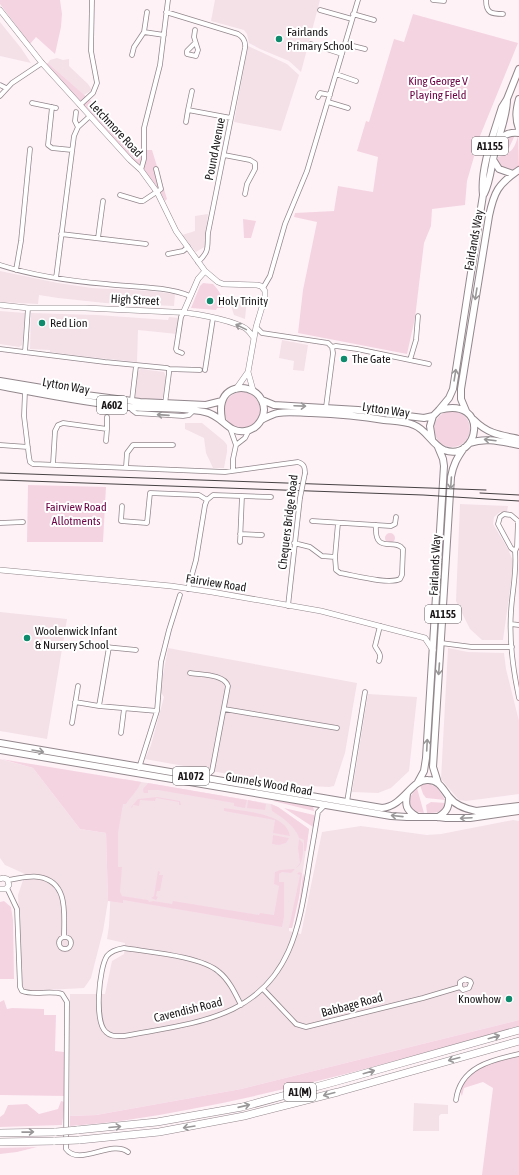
<svg xmlns="http://www.w3.org/2000/svg" width="519" height="1175" font-family="'Asap Condensed',sans-serif">
  <rect width="100%" height="100%" fill="#fef2f7"/>
  <path fill="#f4e1e8" d="M215,0H320L301,72L289,61L260,49L249,43L247,34L244,30L211,21Z
    M0,22L21,48L31,63L0,56Z
    M248,46L287,64L299,75L281,131L234,122Z
    M57,58L63,60L69,59V66L88,84L92,90L84,95L48,63L50,60Z
    M208,214L206,232V246L196,252L182,235L195,231V216Z
    M0,271L58,283L92,288L150,291L175,294L174,306L105,303L58,298L39,295L38,304L0,302Z
    M229,299H247L245,319L234,315Z
    M0,311L25,313L23,340L22,345L19,347L0,344Z
    M31,313L97,315L168,320L169,317L179,318L177,334L138,330L137,362L89,357L50,352V350L30,349Z
    M282,340L308,345L304,371L293,370L294,361L279,358Z
    M141,369L164,372L166,377L163,397L161,400L135,398L138,371Z
    M185,423H202L224,441L227,445V452L224,468H213L206,453L204,438L185,429Z
    M460,504L508,506L507,512H500L494,517L493,524L508,549L513,561L512,575L503,640H482L470,629L456,601Z
    M0,612L67,619L47,739L0,731Z
    M168,648L357,683L345,753L334,786L329,787L289,785L145,759L151,745L164,697L160,691Z
    M448,648L468,652L504,653L506,669L519,721V794L466,801L459,800L441,779Z
    M368,694L417,697L409,771L391,788L378,793L352,792Z
    M0,759L33,768L80,829L106,833L108,901L103,931L91,978L84,988L28,991L24,990L22,987L18,895L25,874L5,865L0,858Z
    M124,779L271,804L278,807L309,829L299,897L292,928H289V931L301,934L322,832L361,826L427,835L441,834L513,820L519,821V1020L241,1089L96,1115L70,1116V994H105L112,961L124,954L125,943L107,939L109,926L113,845Z
    M414,1103L448,1105V1114H441L439,1116V1131H413Z"/>
  <path fill="#f5d4e2" d="M0,0H60L62,14L61,27L55,54L36,37L30,44L0,4Z
    M413,14L518,43L480,136L467,181L465,205L432,209L431,226L424,243L415,318L407,354L298,333L303,290L317,222L294,217L295,213L334,211L338,186L373,192L378,157L357,151L366,121L369,122L394,39L404,42Z
    M48,63L90,100L140,150H152L167,199L165,201C157,185 148,173 134,162L46,64Z
    M515,135L509,148L499,152C502,139 502,138 515,135Z
    M518,136L519,167L509,171C502,168 497,166 498,157C512,152 514,150 518,136Z
    M243,219L256,221L251,238H244Z
    M203,283L213,284C219,290 224,299 224,308H217L216,310L191,308L200,286Z
    M224 410a18 18 0 1 1 36 0a18 18 0 1 1-36 0Z
    M434 429a18 18 0 1 1 36 0a18 18 0 1 1-36 0Z
    M28,485L106,487L103,542H27Z
    M385 538a5 5 0 1 1 10 0a5 5 0 1 1-10 0Z
    M1,759L141,782C137,792 131,796 126,804H123L118,833V867H122L120,892L122,896L148,900L149,902L153,901L172,904L173,901L259,915L260,913L274,915L279,886L274,884L275,872L280,870L295,869L291,873L282,872L279,874V882H284V917L282,927L123,900V903L108,901L106,833L80,829L33,768Z
    M148,783L247,800L245,808L234,806V803L158,790H148V793H144C141,788 146,787 148,783Z
    M428,783L438,788L445,800L426,798L423,794L420,785Z
    M417,788L424,813C405,812 406,799 417,788Z
    M157,797L180,801L181,805H179V802L156,798L155,801L140,800L139,806L133,805L132,808L131,807L138,799Z
    M279,799L313,806L314,811L273,801Z
    M248,800L266,804L265,810L247,808Z
    M431,802L446,803C443,813 436,813 427,813L426,805Z
    M271,804L278,807L309,829L306,851H304V840L299,838C296,827 282,817 272,811Z
    M224,808C242,811 287,813 290,836L273,833L275,820L224,811Z
    M284,808L314,815L315,818L313,827Z
    M273,835L289,838L286,843L279,845L272,844Z
    M299,839L303,843C303,850 304,864 296,868L300,863L298,848Z
    M158,871L160,872L159,875H163L160,891H157L156,896L158,897L156,900L151,898L154,896Z
    M299,872L302,873L299,897L292,928H289L300,875L297,874Z
    M303,873C307,882 298,920 294,928L300,898Z
    M4,901L11,907L13,920L14,979H0V902Z
    M4,1000L7,1009L12,1008L44,1009V1015H56L55,1051L64,1052L65,1096L0,1095V1002Z
    M519,1020V1026C390,1063 260,1100 127,1120C108,1123 89,1124 70,1126V1116L96,1115L241,1089Z
    M519,1055V1175H482L493,1088L483,1082L464,1088L462,1096L460,1092V1088L471,1073L483,1066Z
    M61,1101L65,1102L62,1125L0,1127V1117L4,1114L8,1105L27,1104L39,1114L58,1109Z
    M37,1147L17,1152L0,1154V1148Z"/>
  <g fill="none" stroke-linecap="round" stroke-linejoin="round">
    <defs>
      <path id="minor" d="M433,0L444,1
        M486,0C486,13 491,14 503,14
        M320,10L352,19
        M166,12L238,34C243,37 246,41 245,48L208,233C207,247 210,251 198,262
        M353,14L374,20
        M195,30L194,37L198,50L196,56L187,54V51L195,43
        M144,32L147,12
        M311,44L342,54
        M345,44L365,49
        M132,55L134,47L144,32L164,35
        M336,74L356,81
        M0,85L6,88
        M0,96L12,83L42,63
        M318,97L320,93L330,95
        M328,102L348,108
        M32,103L56,108
        M80,105L93,93L97,83L91,51L92,0
        M52,107L48,145L52,148L72,150
        M188,110L192,91
        M76,112L75,121L78,127
        M186,122L188,110L231,118
        M224,155L250,160L255,163V169L247,184L245,194
        M141,170L144,159V128L160,65L168,0
        M120,195L140,201H143L161,189L156,169
        M61,234L146,244
        M98,238L103,201
        M168,254L183,251L188,247
        M0,265C34,276 70,281 106,284C132,287 166,286 190,296
        M16,270L21,241L30,149
        M56,278L74,136L78,127L90,116
        M263,288L270,276L285,224L307,171L358,0
        M256,327L262,333L328,343L332,347
        M332,347L336,346L357,349L429,364
        M0,349L105,362L167,368L169,369V373L165,404
        M25,352L28,308
        M182,353L177,351L176,349L181,317L184,311
        M410,360L416,340L418,316
        M169,369L200,370
        M205,370L213,318
        M25,391L24,416L29,457L30,462L33,464L225,472L298,462C304,464 305,467 305,473
        M132,400L136,366
        M326,407L333,353L332,347
        M132,410L136,413L183,416L189,415L193,411
        M230,428L236,445
        M106,441L107,429
        M0,445L28,447
        M53,464L55,431L58,425L63,423L107,429V417
        M126,467L127,453L133,445H173
        M233,471V459L236,445L245,438L249,430
        M242,496L271,497
        M122,506L121,521L147,523L150,493L199,495L207,500
        M504,514L511,515L518,521L517,547L515,551L511,548L498,524L500,517Z
        M312,521L391,526L395,524L396,517
        M0,523L23,522
        M240,534L262,535
        M294,543L310,547L322,556L335,557L338,523
        M515,551C517,572 512,592 511,612C509,641 513,670 519,698
        M335,557L336,570L340,573C353,575 389,585 400,579L402,575L403,549C395,537 374,556 376,525
        M188,589L196,560L205,505L207,500L213,495L242,496L240,542
        M288,606L300,498
        M511,624L519,625
        M441,643L472,647H512
        M85,645L136,650
        M379,661C382,654 378,652 375,646L380,626
        M190,673C201,675 224,674 228,686L212,771L204,778
        M75,702L99,706L157,711
        M99,706L109,647
        M224,709L337,728
        M72,723L78,686
        M121,733L124,709
        M139,768L157,711L161,662L169,630L180,595
        M347,802L365,692
        M8,880C17,879 30,875 39,877C69,882 64,914 64,937
        M7,888L17,909L20,987L22,991C35,996 49,990 62,994L67,1002L66,1149C79,1167 112,1139 128,1152
        M59 943a6 6 0 1 1 12 0a6 6 0 1 1-12 0Z
        M263,989L296,1024L306,1027L423,998L460,987V982L465,979L470,981L471,983L469,988L463,990L460,987
        M241,1005C235,993 229,980 219,972C201,956 148,952 124,948C118,949 111,951 107,956C99,968 94,1022 106,1032C111,1037 117,1036 124,1036C160,1029 200,1025 233,1009C290,981 299,928 308,872C311,852 315,832 318,812L325,805
        M456,1100C460,1067 491,1060 519,1054"/>
      <path id="tertiary" d="M0,10L42,63L130,160L141,170L157,192L176,231L205,271L218,282L223,284L257,285L261,286L265,291V297L256,327L248,372L253,390
        M0,305L28,308H85L173,312C190,312 227,319 243,327C248,329 251,334 254,338
        M184,311L198,279L205,271
        M236,389L248,372
        M0,570L171,586L212,592L321,611L425,638L433,650
        M0,879L3,878L7,879L9,885L6,889H0"/>
      <path id="primary" d="M519,99C516,110 515,118 519,129
        M499,140C505,134 510,132 519,133
        M494,161L499,169L513,174
        M484,194C490,182 491,168 494,155C498,136 507,118 507,99
        M0,381L78,394L140,402L206,405L222,401
        M0,386C43,394 86,403 129,407C154,409 181,407 205,412C222,415 228,434 245,431C259,429 268,414 262,401C255,384 227,383 222,402C220,408 221,414 222,420
        M262,400L274,405L358,410L424,418L433,416L439,410L449,398L453,389L483,195C480,168 494,133 502,107L507,99L519,69
        M466,411L461,399V389L489,216C494,192 498,184 519,170
        M261,420C267,417 272,414 278,413C289,411 301,413 311,413C336,414 360,416 384,420C394,421 405,421 414,425C427,430 432,445 444,450C479,463 491,396 439,410
        M474,420C488,434 500,435 519,439
        M432,439L430,426L433,416
        M470,443C486,437 502,442 519,445
        M0,743L382,808C404,806 411,779 428,780C439,780 443,789 449,797C455,805 466,809 476,811L519,806
        M0,750L391,816L407,817H438L446,818H470L519,811
        M418,782L424,771L426,758L444,466L443,459L438,447
        M438,783L433,767L451,477C453,465 457,458 464,448
        M407,794C405,805 406,810 416,816
        M438,817C447,812 449,807 449,797"/>
      <path id="motorway" d="M77,1130L157,1122L242,1107L334,1082L519,1030
        M0,1133L56,1132
        M79,1140L159,1132L244,1116L338,1092L519,1041
        M0,1142L55,1141"/>
    </defs>
    <use href="#minor" stroke="#92878c" stroke-width="5.5"/>
    <use href="#tertiary" stroke="#92878c" stroke-width="6"/>
    <use href="#primary" stroke="#92878c" stroke-width="8"/>
    <use href="#motorway" stroke="#92878c" stroke-width="8"/>
    <use href="#minor" stroke="#fff" stroke-width="4"/>
    <use href="#tertiary" stroke="#fff" stroke-width="5"/>
    <use href="#primary" stroke="#fff" stroke-width="6"/>
    <use href="#motorway" stroke="#fff" stroke-width="7"/>
    <path stroke="#464143" stroke-width="1" d="M0,473L486,490
      M0,480L423,495L519,501
      M480,493L519,495"/>
    <defs>
      <path id="minor-bridge" d="M300,498L305,473"/>
      <path id="motorway-bridge" d="M56,1132L77,1130
        M55,1141L79,1140"/>
    </defs>
    <use href="#minor-bridge" stroke="#92878c" stroke-width="5.5" stroke-linecap="butt"/>
    <use href="#motorway-bridge" stroke="#92878c" stroke-width="8" stroke-linecap="butt"/>
    <use href="#minor-bridge" stroke="#fff" stroke-width="4"/>
    <use href="#motorway-bridge" stroke="#fff" stroke-width="7"/>
  </g>
  <defs><path id="oneway-shaft" d="M-6 0H5M1.5-3L5.5 0L1.5 3" fill="none" stroke-width="1.6" stroke-linecap="round" stroke-linejoin="round"/></defs>
  <g stroke="#999798">
    <use href="#oneway-shaft" transform="translate(476 294) rotate(99)"/>
    <use href="#oneway-shaft" transform="translate(241 327) rotate(-154)"/>
    <use href="#oneway-shaft" transform="translate(455 375) rotate(-81)"/>
    <use href="#oneway-shaft" transform="translate(300 406) rotate(2)"/>
    <use href="#oneway-shaft" transform="translate(163 415) rotate(-176)"/>
    <use href="#oneway-shaft" transform="translate(490 440) rotate(-173)"/>
    <use href="#oneway-shaft" transform="translate(451 483) rotate(94)"/>
    <use href="#oneway-shaft" transform="translate(439 669) rotate(94)"/>
    <use href="#oneway-shaft" transform="translate(427 745) rotate(-87)"/>
    <use href="#oneway-shaft" transform="translate(38 751) rotate(10)"/>
    <use href="#oneway-shaft" transform="translate(397 816) rotate(-174)"/>
    <use href="#oneway-shaft" transform="translate(466 818) rotate(177)"/>
    <use href="#oneway-shaft" transform="translate(494 1037) rotate(-16)"/>
    <use href="#oneway-shaft" transform="translate(454 1059) rotate(165)"/>
    <use href="#oneway-shaft" transform="translate(369 1072) rotate(-16)"/>
    <use href="#oneway-shaft" transform="translate(329 1094) rotate(165)"/>
    <use href="#oneway-shaft" transform="translate(244 1106) rotate(-13)"/>
    <use href="#oneway-shaft" transform="translate(115 1127) rotate(-5)"/>
    <use href="#oneway-shaft" transform="translate(189 1127) rotate(171)"/>
    <use href="#oneway-shaft" transform="translate(28 1132) rotate(-1)"/>
  </g>
  <g fill="#0f8a6c" stroke="#fff" stroke-width="1.5">
    <circle cx="279" cy="39" r="4"/>
    <circle cx="210" cy="301" r="4"/>
    <circle cx="42" cy="323" r="4"/>
    <circle cx="344" cy="359" r="4"/>
    <circle cx="27" cy="638" r="4"/>
    <circle cx="509" cy="999" r="4"/>
  </g>
  <g text-anchor="middle" stroke-width="4" stroke-linejoin="round" paint-order="stroke">
    <g fill="#fff" stroke="#605d5f" stroke-width="1">
      <rect x="472" y="137" width="36" height="18" rx="3"/>
      <rect x="97" y="396" width="30" height="18" rx="3"/>
      <rect x="425" y="605" width="36" height="18" rx="3"/>
      <rect x="173" y="767" width="36" height="18" rx="3"/>
      <rect x="284" y="1083" width="32" height="18" rx="3"/>
    </g>
    <g font-size="11" font-weight="bold" fill="#1c181a">
      <text x="490" y="150">A1155</text>
      <text x="112" y="409">A602</text>
      <text x="443" y="618">A1155</text>
      <text x="191" y="780">A1072</text>
      <text x="300" y="1096">A1(M)</text>
    </g>
    <g font-size="12" fill="#1c181a" stroke="#fff" text-anchor="start">
      <text x="287" y="36">Fairlands<tspan x="287" dy="14">Primary School</tspan></text>
      <text x="218" y="305">Holy Trinity</text>
      <text x="50" y="327">Red Lion</text>
      <text x="352" y="363">The Gate</text>
      <text x="35" y="635">Woolenwick Infant<tspan x="35" dy="14">&amp; Nursery School</tspan></text>
      <text x="501" y="1003" text-anchor="end">Knowhow</text>
    </g>
    <g font-size="12" fill="#6a0243" stroke="#fff">
      <text x="438" y="85">King George V<tspan x="438" dy="14">Playing Field</tspan></text>
      <text x="76" y="511">Fairview Road<tspan x="76" dy="14">Allotments</tspan></text>
    </g>
    <g font-size="12" fill="#1c181a" stroke="#fff">
      <text transform="translate(116 129) rotate(47)" y="4">Letchmore Road</text>
      <text transform="translate(215 149) rotate(-79)" y="4">Pound Avenue</text>
      <text transform="translate(474 240) rotate(-80)" y="4">Fairlands Way</text>
      <text transform="translate(135 300) rotate(3)" y="4">High Street</text>
      <text transform="translate(66 386) rotate(10)" y="4">Lytton Way</text>
      <text transform="translate(386 410) rotate(8)" y="4">Lytton Way</text>
      <text transform="translate(288 522) rotate(-83)" y="4">Chequers Bridge Road</text>
      <text transform="translate(435 565) rotate(-87)" y="4">Fairlands Way</text>
      <text transform="translate(216 583) rotate(9)" y="4">Fairview Road</text>
      <text transform="translate(269 784) rotate(10)" y="4">Gunnels Wood Road</text>
      <text transform="translate(352 1005) rotate(-15)" y="4">Babbage Road</text>
      <text transform="translate(188 1010) rotate(-14)" y="4">Cavendish Road</text>
    </g>
  </g>
</svg>
